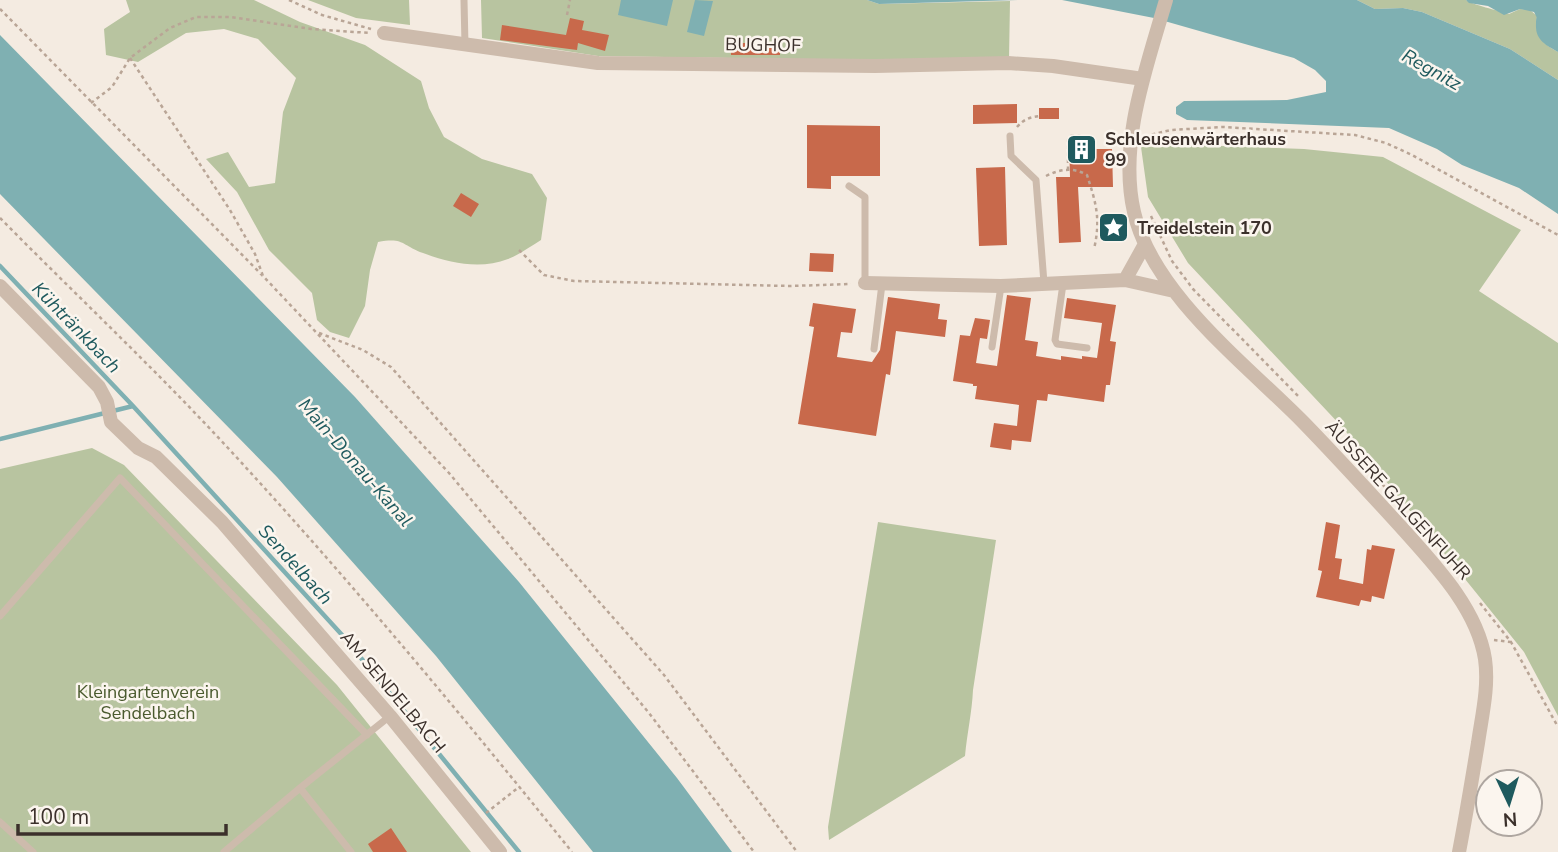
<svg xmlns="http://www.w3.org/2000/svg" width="1558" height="852" font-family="'Nunito Sans',sans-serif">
  <rect width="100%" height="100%" fill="#f4ebe1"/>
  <path fill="#b8c4a0" d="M126,0H254L300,22L365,45L421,81L429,108L444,137L482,159L532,174L547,198L541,240C531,246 519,255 508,259C480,270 450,263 423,253C401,245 404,237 378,242L370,270L365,306L349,338L330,332L317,320L312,293L269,250L237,192L206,159L228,152L249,187L275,183L283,112L296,78L258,39L224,29L186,33L138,62L106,55L104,29L130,12Z
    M308,0H409L410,25L356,18Z
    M481,0H867L879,4L1010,1L1009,59L930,61L598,56L482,38Z
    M1357,0H1466C1473,5 1497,10 1509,14L1520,9L1530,10L1537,16C1534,36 1542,43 1558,52V80L1510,49L1422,12L1403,8L1375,9Z
    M1192,145L1304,149L1383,157L1521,230L1479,291L1558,343V716L1524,652L1343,428L1188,263L1148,197L1141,147Z
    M92,448L124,465L337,685L471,852H0V469Z
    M878,522L996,540L973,690C972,712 967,734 965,756L829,840L828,827Z"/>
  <path fill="#7fb0b2" d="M621,0H673L667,26L618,15Z
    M695,0L713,1L704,36L687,32Z
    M867,0H1020L879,4Z
    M1062,0H1357L1375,9L1403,8L1422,12L1510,49L1558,80V214L1519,188L1462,165L1437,149L1389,128L1187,120L1176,114V107L1184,101L1287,100L1326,92V81L1315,70L1294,58L1154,18Z
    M1466,0H1558V52C1546,45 1535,40 1536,24C1536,14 1538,20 1534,12L1520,9L1504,15L1488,6L1469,3Z
    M0,35L355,397L519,582L677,778L732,852H593L436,656L277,477L0,194Z"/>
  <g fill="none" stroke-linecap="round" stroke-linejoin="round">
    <path stroke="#7fb0b2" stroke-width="4.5" d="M0,266L133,406L343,636L519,852
      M0,439L133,406"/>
  </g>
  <path fill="#c8694b" d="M570,18L584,21L582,30L609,35L605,51L578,43L577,50L500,40L502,25L566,35Z
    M731,43H780V55H731Z
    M1017,104V123L973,124V105Z
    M1039,108H1059V119H1039Z
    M807,125L880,126V176H831V189L807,188Z
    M1093,139L1094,149H1112L1113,187H1078L1081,242L1059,243L1056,177H1070L1069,140Z
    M1005,167L1007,245L979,246L976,168Z
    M461,193L479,204L471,217L453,206Z
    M810,253L834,254L833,272L809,271Z
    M1007,295L1031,298L1025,340L1038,342L1036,356L1061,360V356L1082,359V356L1097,358L1102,323L1064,318L1067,298L1116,305L1110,341L1116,342L1110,385H1106L1104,402L1048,394L1047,401L1037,400L1031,442L1012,440L1011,450L990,447L994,423L1017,426L1019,405L975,399L977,386H973V384L953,381L960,335L970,336L975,318L990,320L987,339L980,338L976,363L997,366Z
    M888,297L940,304L938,319L947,320L945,337L896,331L890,375L886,374L876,436L798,424L814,327L809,326L813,303L856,309L852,333L841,332L837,357L872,362L880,350Z
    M1326,522L1340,525L1335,558L1342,559L1339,579L1363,584L1367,549L1371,550L1372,545L1395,549L1384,599L1372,596L1371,602L1361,600L1359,606L1316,597L1322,571L1318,570Z
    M391,828L407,852H373L368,844Z"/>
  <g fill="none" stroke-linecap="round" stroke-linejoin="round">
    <path stroke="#b9a596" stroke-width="2.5" stroke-dasharray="3.5 3.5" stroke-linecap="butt" d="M289,0L322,15L371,29
      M0,9L263,276L449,473L649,713L754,852
      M567,15L570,0
      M130,58L230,210L255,254L263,276
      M91,103L112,87L130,58L170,28L196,17H231L311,29L370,33
      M1017,127C1024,119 1030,117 1041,116
      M1145,136L1171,130L1223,127L1355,135L1386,143L1412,155L1558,235
      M1068,170V140L1070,136H1080V140
      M1046,176C1060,169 1073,167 1087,175C1096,203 1101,219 1094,249
      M1151,216L1172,261L1193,289L1298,396
      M0,218C76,295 155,369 228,448C348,578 461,714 572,852
      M519,250L544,275L574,281L790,286L851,284
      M319,333L363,350L391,367L664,675L797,852
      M1349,448L1406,510
      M1480,603L1511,642L1558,727
      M1494,640L1511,642
      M486,813L519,787"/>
    <path stroke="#cdbbac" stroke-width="7" d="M464,0L465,45
      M1010,136L1011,156L1036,180L1044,283
      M849,186L865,197V283
      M1063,284L1055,340L1057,344L1087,348
      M992,347L1001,286
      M874,349L882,284
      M0,616L120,478L367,735
      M0,822L33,852
      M224,852L300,788
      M351,852L300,788L390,716"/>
    <path stroke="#cdbbac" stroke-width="14" d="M1166,0C1147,66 1118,143 1134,212C1152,293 1247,365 1304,423C1337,457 1369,492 1401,527C1434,564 1477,608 1485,659C1489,687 1482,715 1478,743C1472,779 1466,816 1459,852
      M384,33L598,63L875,66L1008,63L1053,66L1143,79
      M1125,280L1145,244
      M865,283L1001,286L1125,280L1174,291
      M0,286L99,387L107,402L111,422L138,448L156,457L222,522L390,716L500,852"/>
  </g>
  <defs>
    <symbol id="building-square" viewBox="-11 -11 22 22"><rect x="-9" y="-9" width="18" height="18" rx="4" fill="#1f5a5e" stroke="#fbf5ee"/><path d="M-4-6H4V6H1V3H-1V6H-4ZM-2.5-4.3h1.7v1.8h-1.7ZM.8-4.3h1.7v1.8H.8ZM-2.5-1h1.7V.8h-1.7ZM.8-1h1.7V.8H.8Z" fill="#fff"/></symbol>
    <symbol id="sight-square" viewBox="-11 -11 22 22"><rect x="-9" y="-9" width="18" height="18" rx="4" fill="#1f5a5e" stroke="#fbf5ee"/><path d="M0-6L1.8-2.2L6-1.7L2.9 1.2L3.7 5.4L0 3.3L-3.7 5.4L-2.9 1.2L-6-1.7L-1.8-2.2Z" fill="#fff"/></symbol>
  </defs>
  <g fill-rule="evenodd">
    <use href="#building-square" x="1064" y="132" width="35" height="35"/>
    <use href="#sight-square" x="1096" y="210" width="35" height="35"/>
  </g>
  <g text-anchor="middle" stroke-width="5" stroke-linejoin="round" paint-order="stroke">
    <g font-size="18" fill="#3b302b" stroke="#fbf5ee">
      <text transform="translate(763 45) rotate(1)" y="6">BUGHOF</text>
      <text transform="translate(1398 500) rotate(48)" y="6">ÄUSSERE GALGENFUHR</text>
      <text transform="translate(393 692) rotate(50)" y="6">AM SENDELBACH</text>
    </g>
    <g font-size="18" font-weight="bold" fill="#3b302b" stroke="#fbf5ee" text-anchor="start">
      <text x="1105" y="145">Schleusenwärterhaus<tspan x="1105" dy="21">99</tspan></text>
      <text x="1137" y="234">Treidelstein 170</text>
    </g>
    <g font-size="18" fill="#4a5a2e" stroke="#fbf5ee">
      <text x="148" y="698">Kleingartenverein<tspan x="148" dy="21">Sendelbach</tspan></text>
    </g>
    <g font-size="19" font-style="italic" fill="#1f5a5e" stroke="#fbf5ee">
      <text transform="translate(1432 69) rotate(29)" y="7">Regnitz</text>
      <text transform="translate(77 327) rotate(46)" y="7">Kühtränkbach</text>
      <text transform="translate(356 462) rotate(49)" y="7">Main-Donau-Kanal</text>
      <text transform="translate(296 564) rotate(48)" y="7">Sendelbach</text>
    </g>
  </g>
  <g transform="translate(1509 803) rotate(176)"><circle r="33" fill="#fbf5ee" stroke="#aea6a0" stroke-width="2"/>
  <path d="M0-5L12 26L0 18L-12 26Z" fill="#1f5a5e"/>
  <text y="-10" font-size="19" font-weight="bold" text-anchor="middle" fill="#3b302b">N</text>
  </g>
  <path d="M18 824v10h208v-10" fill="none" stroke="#3b302b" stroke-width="3.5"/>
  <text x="28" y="824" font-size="21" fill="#3b302b" stroke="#fbf5ee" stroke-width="5" paint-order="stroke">100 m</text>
</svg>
